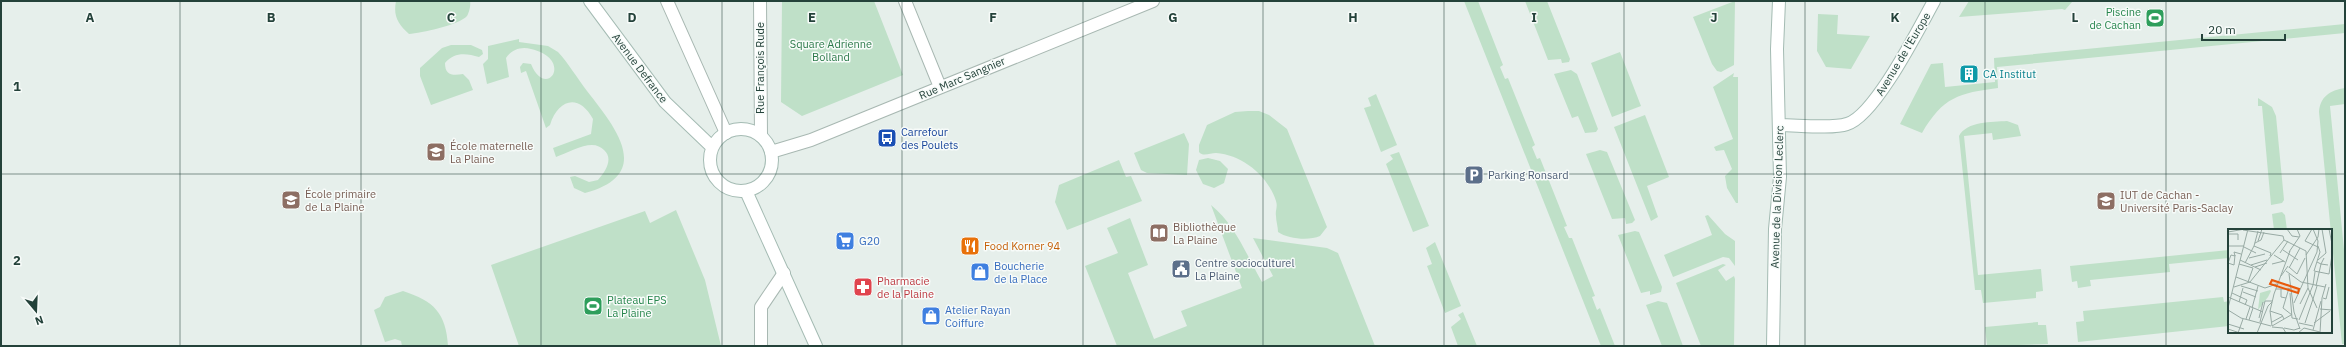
<svg xmlns="http://www.w3.org/2000/svg" width="2346" height="347" font-family="'IBM Plex Sans',sans-serif">
  <rect width="100%" height="100%" fill="#e6efeb"/>
  <path fill="#bfe0c8" d="M396,1H470C471,5 469,13 467,16C459,25 421,33 409,34C398,24 393,16 396,1Z
    M782,1H874L903,75L802,116L781,102Z
    M1464,1H1478L1503,65L1500,67L1505,79L1508,78L1535,145L1532,147L1537,159L1540,158L1567,226L1564,227L1569,238H1572L1595,296L1592,297L1597,310L1600,308L1615,346H1601Z
    M1525,1H1547L1570,59L1569,62L1562,63L1561,59L1548,60Z
    M1735,1L1734,65L1721,72L1717,71L1712,64L1693,17Z
    M1969,1H2068L2072,2L2065,10L2062,9L1959,17Z
    M1818,14L1838,15L1837,34L1870,36L1851,69L1826,67L1817,51Z
    M2345,24V33L1997,67L1998,88C1959,93 1943,97 1922,133L1900,124L1931,64L1943,63L1945,87L1995,82L1994,58Z
    M519,39V42L548,46L558,52C569,64 577,78 587,91C615,127 655,174 585,193L574,188L570,177L575,176L589,182L598,180C605,172 614,159 604,150C601,147 597,145 592,145C581,145 567,153 556,157L553,148L591,134L593,119C579,93 558,99 550,125L546,128L526,71L521,73L520,67L523,63L531,64C546,101 575,59 531,49C521,46 511,50 506,58L509,77L487,84L483,64L488,59V46Z
    M451,45H471L482,50L483,54L479,57C466,53 454,52 445,63C445,75 452,76 463,74L469,80L473,90L431,105L420,76V68L442,48Z
    M1620,52L1641,106L1612,117L1591,63Z
    M1571,70L1577,74L1598,129L1596,132L1585,133L1578,116L1572,118L1554,74Z
    M1734,73L1733,77H1738V203H1736L1727,188L1725,176L1732,169L1724,150L1716,151L1714,147L1733,139L1713,87Z
    M2345,88V104L2330,106L2345,260V344H2342L2319,112C2320,97 2330,90 2345,88Z
    M1376,94L1397,145L1381,152L1364,108L1371,106L1368,98Z
    M2258,98L2272,107L2276,116L2284,200L2282,203L2271,205L2262,106H2258Z
    M1248,111H1259L1269,115L1287,129L1327,227L1320,236C1309,241 1288,239 1278,232C1278,227 1276,221 1276,216C1275,211 1278,207 1276,201C1268,176 1243,155 1216,153C1210,153 1203,157 1199,152V145L1207,125L1235,112Z
    M1645,115L1669,177L1647,186L1658,217L1651,221L1614,127Z
    M2007,121L2018,125L2021,136L1993,140L1992,133L1964,136L1978,275L2041,269L2043,291L2036,292V298L1983,303L1981,290H1975L1959,136C1967,121 1992,122 2007,121Z
    M1184,133L1189,144L1187,175L1147,173L1141,170L1134,153Z
    M1600,150L1607,152L1635,220L1632,223L1626,224L1625,218L1612,219L1586,154Z
    M1399,152L1429,226L1413,232L1386,164L1393,159L1390,155Z
    M1208,158L1220,161L1228,169L1224,183L1214,188L1203,184L1196,170L1199,160Z
    M1119,160L1126,177L1131,176L1142,201L1067,230L1055,202L1059,185Z
    M1211,205C1235,224 1247,256 1262,282L1273,276L1253,238L1327,248L1338,253L1375,346H1117L1085,266L1118,253L1107,228L1130,218L1148,265L1128,273L1154,339L1187,326L1181,311L1242,288Z
    M676,210L705,280L721,346H519L491,265L645,211L650,223Z
    M2282,212L2285,215L2287,230H2274L2272,214Z
    M1708,215L1725,234L1735,241V266L1729,258L1723,257L1673,277L1664,255L1712,235L1705,216Z
    M1635,231L1639,232L1662,287L1661,292L1650,295V291L1641,293L1618,235Z
    M1435,242L1461,306L1445,313L1427,266L1432,264L1426,248Z
    M2229,250V258L2169,264L2170,272L2090,280L2091,286L2078,288L2077,281L2072,282L2070,266Z
    M1723,264L1726,265L1718,270L1726,281L1734,276L1735,279L1734,346H1701L1676,283Z
    M403,291C434,301 446,313 448,346H402L401,341L395,339L385,342L374,310L380,307L385,297Z
    M2223,297L2224,302L2229,301V326L2078,342L2076,322L2084,321L2083,311Z
    M1658,301L1667,303L1683,346H1662L1646,305Z
    M1463,312L1477,346H1458L1451,327L1461,319L1458,315Z
    M2038,322V325H2046L2048,344L1987,346L1985,327Z"/>
  <g fill="none" stroke-linecap="round" stroke-linejoin="round">
    <defs>
      <path id="street" d="M667,1L726,133
        M760,1L761,136
        M905,1L940,87
        M771,152L811,140L1153,1
        M761,346V307L784,273"/>
      <path id="secondary" d="M590,1L665,102L712,147
        M1780,125C1797,125 1832,129 1847,124C1875,116 1919,28 1934,1
        M710 160a31 31 0 1 1 62 0a31 31 0 1 1-62 0Z
        M746,191L816,346
        M1773,346L1775,229L1780,177L1777,49L1779,1"/>
    </defs>
    <use href="#street" stroke="#a8b8b2" stroke-width="14"/>
    <use href="#secondary" stroke="#a4bbb3" stroke-width="14"/>
    <use href="#street" stroke="#fff" stroke-width="12"/>
    <use href="#secondary" stroke="#fff" stroke-width="12"/>
  </g>
  <path fill="none" stroke="#24423a" stroke-width="1" stroke-opacity="0.55" d="M180,1V346M361,1V346M541,1V346M722,1V346M902,1V346M1083,1V346M1263,1V346M1444,1V346M1624,1V346M1805,1V346M1985,1V346M2166,1V346M1,174H2345"/>
  <defs>
    <symbol id="stadium-square" viewBox="-11 -11 22 22"><rect x="-9" y="-9" width="18" height="18" rx="4" fill="#2e9e5b" stroke="#f7fbf9"/><path d="M0-5a6.5 5 0 1 0 0 10a6.5 5 0 1 0 0-10ZM-3.5-1.8h7v3.6h-7Z" fill="#fff"/></symbol>
    <symbol id="building-square" viewBox="-11 -11 22 22"><rect x="-9" y="-9" width="18" height="18" rx="4" fill="#0f9aa8" stroke="#f7fbf9"/><path d="M-4-6H4V6H1V3H-1V6H-4ZM-2.5-4.3h1.7v1.8h-1.7ZM.8-4.3h1.7v1.8H.8ZM-2.5-1h1.7V.8h-1.7ZM.8-1h1.7V.8H.8Z" fill="#fff"/></symbol>
    <symbol id="bus-square" viewBox="-11 -11 22 22"><rect x="-9" y="-9" width="18" height="18" rx="4" fill="#1a4fb4" stroke="#f7fbf9"/><path d="M-5-6H5V4H4V6H2V4H-2V6H-4V4H-5ZM-3.5-4V0h7V-4ZM-3.5 1.2v1.5H-2V1.2ZM2 1.2v1.5H3.5V1.2Z" fill="#fff"/></symbol>
    <symbol id="school-square" viewBox="-11 -11 22 22"><rect x="-9" y="-9" width="18" height="18" rx="4" fill="#8d6e63" stroke="#f7fbf9"/><path d="M0-5L7-2L0 1L-7-2ZM-4 1L0 2.5L4 1V4Q0 6-4 4Z" fill="#fff"/></symbol>
    <symbol id="parking-square" viewBox="-11 -11 22 22"><rect x="-9" y="-9" width="18" height="18" rx="4" fill="#5c6f8a" stroke="#f7fbf9"/><path d="M-3.5-5.5H1a3.5 3.5 0 0 1 0 7H-1V5.5H-3.5ZM-1-3.4V-.6H.8a1.4 1.4 0 0 0 0-2.8Z" fill="#fff"/></symbol>
    <symbol id="university-square" viewBox="-11 -11 22 22"><rect x="-9" y="-9" width="18" height="18" rx="4" fill="#8d6e63" stroke="#f7fbf9"/><path d="M0-5L7-2L0 1L-7-2ZM-4 1L0 2.5L4 1V4Q0 6-4 4Z" fill="#fff"/></symbol>
    <symbol id="library-square" viewBox="-11 -11 22 22"><rect x="-9" y="-9" width="18" height="18" rx="4" fill="#8d6e63" stroke="#f7fbf9"/><path d="M-6-4Q-3-5.5-.7-3.5V5Q-3 3-6 4ZM6-4Q3-5.5 .7-3.5V5Q3 3 6 4Z" fill="#fff"/></symbol>
    <symbol id="supermarket-square" viewBox="-11 -11 22 22"><rect x="-9" y="-9" width="18" height="18" rx="4" fill="#3f7fe0" stroke="#f7fbf9"/><path d="M-6-5.5h2.5l.6 2H6L4.5 2H-2.5L-4.4-4H-6ZM-1.5 3.2a1.3 1.3 0 1 0 .1 0ZM3 3.2a1.3 1.3 0 1 0 .1 0Z" fill="#fff"/></symbol>
    <symbol id="restaurant-square" viewBox="-11 -11 22 22"><rect x="-9" y="-9" width="18" height="18" rx="4" fill="#e8710a" stroke="#f7fbf9"/><path d="M-5-6h1v4h1v-4h1v4h1v-4h1v5L-1.5 .5V6h-2V.5L-5-1ZM5-6V6H3V1.5H1.5Q1.5-4 5-6Z" fill="#fff"/></symbol>
    <symbol id="civic-square" viewBox="-11 -11 22 22"><rect x="-9" y="-9" width="18" height="18" rx="4" fill="#5c6f8a" stroke="#f7fbf9"/><path d="M-.6-6.5H3V-4.5H.6V-3L4-1V1h2V6H-6V1h2V-1L-.6-3ZM-1.2 2.5V6h2.4V2.5Z" fill="#fff"/></symbol>
    <symbol id="shop-square" viewBox="-11 -11 22 22"><rect x="-9" y="-9" width="18" height="18" rx="4" fill="#3f7fe0" stroke="#f7fbf9"/><path d="M-5-2.5h2.3a2.7 3.5 0 0 1 5.4 0H5L5.5 6h-11ZM-1.5-2.5h3a1.5 2.3 0 0 0-3 0Z" fill="#fff"/></symbol>
    <symbol id="pharmacy-square" viewBox="-11 -11 22 22"><rect x="-9" y="-9" width="18" height="18" rx="4" fill="#e0444e" stroke="#f7fbf9"/><path d="M-2-6h4v4h4v4h-4v4h-4v-4h-4v-4h4Z" fill="#fff"/></symbol>
  </defs>
  <g fill-rule="evenodd">
    <use href="#stadium-square" x="2144" y="7" width="22" height="22"/>
    <use href="#building-square" x="1958" y="63" width="22" height="22"/>
    <use href="#bus-square" x="876" y="127" width="22" height="22"/>
    <use href="#school-square" x="425" y="141" width="22" height="22"/>
    <use href="#parking-square" x="1463" y="164" width="22" height="22"/>
    <use href="#school-square" x="280" y="189" width="22" height="22"/>
    <use href="#university-square" x="2095" y="190" width="22" height="22"/>
    <use href="#library-square" x="1148" y="222" width="22" height="22"/>
    <use href="#supermarket-square" x="834" y="230" width="22" height="22"/>
    <use href="#restaurant-square" x="959" y="235" width="22" height="22"/>
    <use href="#civic-square" x="1170" y="258" width="22" height="22"/>
    <use href="#shop-square" x="969" y="261" width="22" height="22"/>
    <use href="#pharmacy-square" x="852" y="276" width="22" height="22"/>
    <use href="#stadium-square" x="582" y="295" width="22" height="22"/>
    <use href="#shop-square" x="920" y="305" width="22" height="22"/>
  </g>
  <g text-anchor="middle" stroke-width="3" stroke-linejoin="round" paint-order="stroke">
    <g font-size="11" fill="#27864d" stroke="#f7fbf9" text-anchor="end">
      <text x="2141" y="16">Piscine<tspan x="2141" dy="13">de Cachan</tspan></text>
      <text x="607" y="304" text-anchor="start">Plateau EPS<tspan x="607" dy="13">La Plaine</tspan></text>
    </g>
    <g font-size="11" fill="#2d7a4b" stroke="#f7fbf9">
      <text x="831" y="48">Square Adrienne<tspan x="831" dy="13">Bolland</tspan></text>
    </g>
    <g font-size="11" fill="#24423a" stroke="#f7fbf9">
      <text transform="translate(1903 54) rotate(-59)" y="4">Avenue de l'Europe</text>
      <text transform="translate(640 68) rotate(53)" y="4">Avenue Defrance</text>
      <text transform="translate(760 68) rotate(-90)" y="4">Rue François Rude</text>
      <text transform="translate(962 78) rotate(-23)" y="4">Rue Marc Sangnier</text>
      <text transform="translate(1777 197) rotate(-88)" y="4">Avenue de la Division Leclerc</text>
    </g>
    <g font-size="11" fill="#0d838f" stroke="#f7fbf9" text-anchor="start">
      <text x="1983" y="78">CA Institut</text>
    </g>
    <g font-size="11" fill="#164399" stroke="#f7fbf9" text-anchor="start">
      <text x="901" y="136">Carrefour<tspan x="901" dy="13">des Poulets</tspan></text>
    </g>
    <g font-size="11" fill="#785e54" stroke="#f7fbf9" text-anchor="start">
      <text x="450" y="150">École maternelle<tspan x="450" dy="13">La Plaine</tspan></text>
      <text x="305" y="198">École primaire<tspan x="305" dy="13">de La Plaine</tspan></text>
      <text x="2120" y="199">IUT de Cachan -<tspan x="2120" dy="13">Université Paris-Saclay</tspan></text>
      <text x="1173" y="231">Bibliothèque<tspan x="1173" dy="13">La Plaine</tspan></text>
    </g>
    <g font-size="11" fill="#4e5e75" stroke="#f7fbf9" text-anchor="start">
      <text x="1488" y="179">Parking Ronsard</text>
      <text x="1195" y="267">Centre socioculturel<tspan x="1195" dy="13">La Plaine</tspan></text>
    </g>
    <g font-size="11" fill="#366cbe" stroke="#f7fbf9" text-anchor="start">
      <text x="859" y="245">G20</text>
      <text x="994" y="270">Boucherie<tspan x="994" dy="13">de la Place</tspan></text>
      <text x="945" y="314">Atelier Rayan<tspan x="945" dy="13">Coiffure</tspan></text>
    </g>
    <g font-size="11" fill="#c56008" stroke="#f7fbf9" text-anchor="start">
      <text x="984" y="250">Food Korner 94</text>
    </g>
    <g font-size="11" fill="#be3a42" stroke="#f7fbf9" text-anchor="start">
      <text x="877" y="285">Pharmacie<tspan x="877" dy="13">de la Plaine</tspan></text>
    </g>
  </g>
  <g transform="translate(2228 229)">
    <rect width="104" height="104" fill="#e6efeb"/>
    <path d="M42,61L43,62L40,68L30,81L32,64Z" fill="#bfe0c8"/>
    <path fill="none" stroke="#98aaa4" stroke-width="1" d="M59,0L64,7L71,8M84,0L77,12L90,18M101,0L104,15M15,1L55,7L56,11L78,22M0,3L17,0M0,5H10V11M30,12L34,0M27,14L33,11L36,3M0,17H16M26,17L43,24L42,27M26,17L30,2M90,17L92,23L86,42L101,45M16,18L28,24M55,21L70,31M78,22L80,59L89,79M61,23L72,7L69,0M52,24L60,12M7,26L6,36L0,34L3,26L7,27L6,23L13,25M46,26L57,33M78,26L90,8L91,0M21,29L37,25M96,29L93,35L100,36M12,31L33,41M90,31L98,24L94,0M17,34L26,17M11,35L25,39L20,53M44,35L56,32M23,36L39,31M27,38L39,34M61,38L69,45L77,29M61,39L72,19M58,42L73,53L97,58M61,45L66,83L72,100M101,45L104,26M53,47L60,37M8,48L37,59L49,55M13,57L30,62M88,57L93,35L89,33M6,58L22,53L56,11M61,59L55,79L64,86M48,60H62M53,60V68L58,69M15,63L28,68M4,64L19,71L17,76M62,64L64,89L70,90M0,68L35,83M95,69L98,70L101,58M85,70L89,57M11,73L15,59M66,74L89,23L90,12L85,0M72,75L80,59M0,79L20,0M24,79L30,57M92,80L104,81M0,81L13,89L43,97M42,82L54,86L56,90M31,89L35,73M18,90L22,78M21,91L25,79M71,91L85,56L87,43M32,93L37,72H44M44,93L55,87M71,94L85,97M77,94L85,70M86,94L102,82M0,95L16,100M44,97L63,86M44,97L42,82L46,65L62,22M44,98L55,99L58,104M56,99L66,101L72,99M0,100L12,104M85,101L93,72M10,104L15,90M29,104L40,77L44,73M70,104L76,99L92,103M92,104L94,69L98,55"/>
    <path fill="#e8590c" fill-opacity="0.15" stroke="#e8590c" stroke-width="2" d="M44,51L71,60L70,64L42,55Z"/>
    <rect width="104" height="104" fill="none" stroke="#24423a" stroke-width="2"/>
  </g>
  <g font-size="13" text-anchor="middle" font-weight="bold" fill="#24423a" stroke="#f7fbf9" stroke-width="3" stroke-linejoin="round" paint-order="stroke">
    <text x="90" y="22">A</text>
    <text x="271" y="22">B</text>
    <text x="451" y="22">C</text>
    <text x="632" y="22">D</text>
    <text x="812" y="22">E</text>
    <text x="993" y="22">F</text>
    <text x="1173" y="22">G</text>
    <text x="1353" y="22">H</text>
    <text x="1534" y="22">I</text>
    <text x="1714" y="22">J</text>
    <text x="1895" y="22">K</text>
    <text x="2075" y="22">L</text>
    <text x="17" y="91">1</text>
    <text x="17" y="265">2</text>
  </g>
  <rect width="2346" height="347" fill="none" stroke="#24423a" stroke-width="4"/>
  <g transform="translate(36 311) rotate(161)" stroke="#f7fbf9" stroke-width="3" paint-order="stroke">
  <path d="M0-3L7 15L0 10L-7 15Z" fill="#24423a"/>
  <text y="-6" font-size="11" font-weight="bold" text-anchor="middle" fill="#24423a">N</text>
  </g>
  <path d="M2202 34v6h83v-6" fill="none" stroke="#24423a" stroke-width="2"/>
  <text x="2208" y="34" font-size="12" fill="#24423a" stroke="#f7fbf9" stroke-width="3" paint-order="stroke">20 m</text>
</svg>
